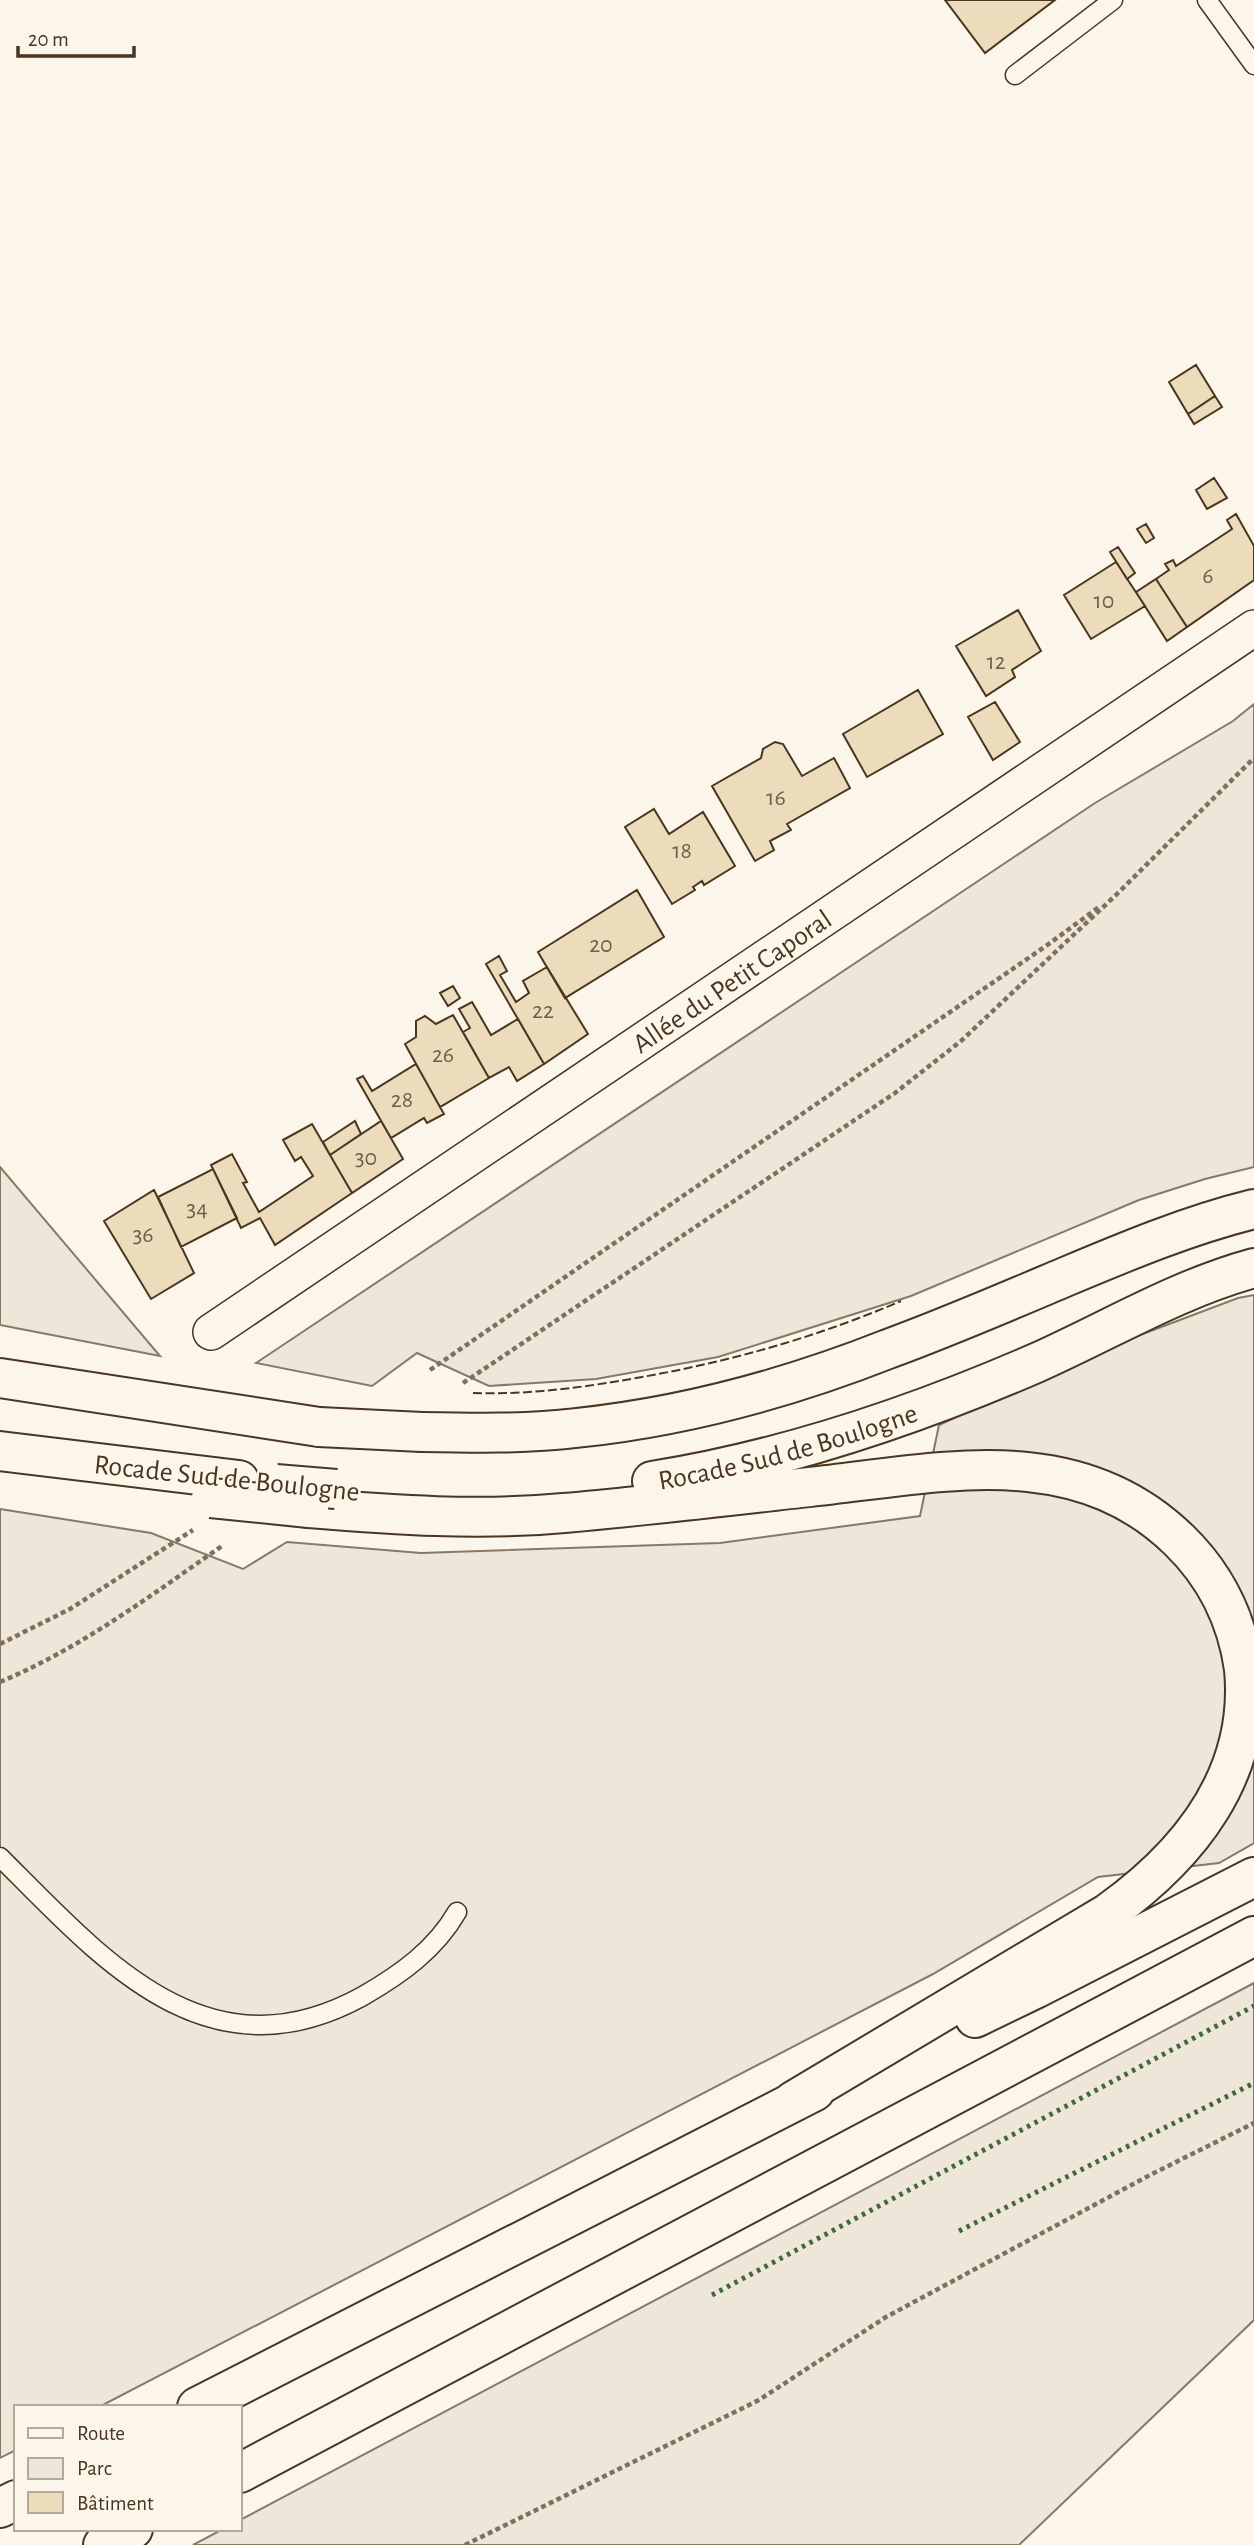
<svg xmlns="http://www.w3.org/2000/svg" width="1254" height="2545" font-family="'Alegreya Sans',sans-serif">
  <rect width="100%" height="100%" fill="#fbf6e9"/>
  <path fill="#ede6d9" stroke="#887966" stroke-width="2" d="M1254,704V1167L1205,1179L1139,1200L911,1296L718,1357L596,1379L489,1386L417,1353L372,1386L256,1363L1095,803L1233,721Z
    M0,1167L160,1356L0,1325Z
    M1254,1295V1843L1219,1863L1098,1877L933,1974L99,2407H16V2450L0,2458V1509L151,1533L243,1569L287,1542L421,1553L720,1543L920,1516L939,1425L1103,1349L1238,1298Z
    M1254,1983V2320L1019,2545H193L223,2529H240V2520Z"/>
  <path fill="#ecdcbc" stroke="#4a3520" stroke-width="2" d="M945,0H1055L985,53Z
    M1196,365L1215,396L1188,414L1169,382Z
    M1215,396L1222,407L1194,424L1188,414Z
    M1214,478L1227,498L1207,509L1196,490Z
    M1236,514L1254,546V580L1187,627L1156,579L1169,570L1165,564L1173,560L1176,566L1232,529L1227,520Z
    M1146,524L1154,538L1146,543L1137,529Z
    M1118,547L1135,573L1127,579L1110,552Z
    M1116,562L1145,606L1091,639L1064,595Z
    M1156,579L1187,627L1167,641L1136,592Z
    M1018,610L1041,651L1012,670L1015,677L986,696L956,646Z
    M918,690L943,734L867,777L843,734Z
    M995,702L1020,742L993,760L968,717Z
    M775,742L783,744L802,776L834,758L850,788L787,824L791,830L770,841L774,850L755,861L712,786L761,758L763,749Z
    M654,809L669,834L703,812L735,866L704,885L702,881L693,887L695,890L672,904L625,827Z
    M637,890L664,937L565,998L538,952Z
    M499,956L507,971L500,975L516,1002L529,993L523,981L547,967L588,1034L544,1064L486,964Z
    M453,986L460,998L448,1006L440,993Z
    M472,1002L491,1035L518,1019L544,1064L517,1081L509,1067L489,1078L463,1032L470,1028L459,1009Z
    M453,1015L489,1078L440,1107L405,1044L416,1037V1021L425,1016L436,1024Z
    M416,1064L444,1114L427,1123L424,1118L391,1138L357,1079L363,1076L372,1091Z
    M355,1121L361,1134L330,1155L323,1142Z
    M381,1121L403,1159L352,1193L330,1155Z
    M312,1124L352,1193L275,1245L260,1218L241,1228L211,1165L232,1154L247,1182L243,1183L259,1212L313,1176L301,1157L295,1161L283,1140Z
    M213,1169L237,1218L181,1247L158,1197Z
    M154,1190L194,1273L151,1299L104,1221Z"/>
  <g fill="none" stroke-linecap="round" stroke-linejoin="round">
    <defs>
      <path id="lane" d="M1207,0L1254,65
        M1015,75L1113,0
        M0,1857C102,1959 207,2082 363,1996C401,1974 435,1950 457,1912"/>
      <g id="street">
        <path id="s1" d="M211,1332L1254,628"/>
      </g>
      <g id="highway">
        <path d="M0,1378L319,1427"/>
        <path d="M422,1432C474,1433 525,1434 576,1428C682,1417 789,1388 888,1349C948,1327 1006,1302 1065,1277C1127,1251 1189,1225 1254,1209"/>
        <path d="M0,1451L239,1480"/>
        <path id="s2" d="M652,1481C784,1460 914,1416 1036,1363C1108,1331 1177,1289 1254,1268"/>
        <path d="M309,1508C394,1515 479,1521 564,1513C646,1506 728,1496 810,1487C940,1473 1075,1439 1179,1540C1215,1575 1237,1619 1244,1669C1254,1775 1189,1855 1108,1913L793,2101"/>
        <path d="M975,2018L1035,1989L1254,1877"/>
        <path d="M197,2407L815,2091"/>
        <path d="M240,2473L1254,1936"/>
        <path d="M0,2508L16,2500"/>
        <path d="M103,2545L133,2529"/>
      </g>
    </defs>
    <use href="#lane" stroke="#4a3520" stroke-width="21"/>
    <use href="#street" stroke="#4a3520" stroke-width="38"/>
    <use href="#highway" stroke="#4a3520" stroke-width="42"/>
    <path stroke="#7f6f5c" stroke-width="4.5" stroke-dasharray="5 3.5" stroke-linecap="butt" d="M430,1370L1046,946L1099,907
      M463,1383L895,1093L961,1041L1117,894L1254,758
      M0,1644L70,1609L193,1530
      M0,1682C81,1648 150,1596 222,1546
      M465,2545L759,2400L886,2317L1150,2175L1254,2123"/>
    <use href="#lane" stroke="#fbf6e9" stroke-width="18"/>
    <use href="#street" stroke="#fbf6e9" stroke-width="35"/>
    <use href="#highway" stroke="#fbf6e9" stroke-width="38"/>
    <defs>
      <path id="highway-bridge" d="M319,1427L422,1432
        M276,1484L336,1489
        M211,1498L309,1508"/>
    </defs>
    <use href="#highway-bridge" stroke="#4a3520" stroke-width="42" stroke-linecap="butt"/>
    <use href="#highway-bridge" stroke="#fbf6e9" stroke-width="38"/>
    <path stroke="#436837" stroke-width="5" stroke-dasharray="3.5 5" stroke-linecap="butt" d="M959,2231L1254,2083
      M712,2295L1254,2006"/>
    <path stroke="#4a3520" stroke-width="2" stroke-dasharray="9 3.5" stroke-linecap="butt" d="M473,1393C530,1395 586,1387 642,1377C732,1361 817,1337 901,1301"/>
  </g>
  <g text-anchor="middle" stroke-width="5" stroke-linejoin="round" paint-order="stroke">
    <g font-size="24" fill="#725f47">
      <text x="1208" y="583">6</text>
      <text x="1104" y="608">10</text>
      <text x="996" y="669">12</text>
      <text x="776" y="805">16</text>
      <text x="682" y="858">18</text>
      <text x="601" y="952">20</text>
      <text x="543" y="1018">22</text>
      <text x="443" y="1062">26</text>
      <text x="402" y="1107">28</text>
      <text x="366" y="1165">30</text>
      <text x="197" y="1216">34</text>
      <text x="143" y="1242">36</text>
    </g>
    <g font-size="28" fill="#4a3520" stroke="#fbf6e9">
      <text dy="10" stroke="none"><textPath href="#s1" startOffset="628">Allée du Petit Caporal</textPath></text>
      <text dy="10" stroke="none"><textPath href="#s2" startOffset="140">Rocade Sud de Boulogne</textPath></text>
      <text transform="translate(227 1477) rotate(6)" y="10">Rocade Sud de Boulogne</text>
    </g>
  </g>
  <rect x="14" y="2405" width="228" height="126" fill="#fbf6e9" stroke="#b4a999" stroke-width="2"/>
  <rect x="28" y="2428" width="35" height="10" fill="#fbf6e9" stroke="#b4a999" stroke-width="2"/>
  <text x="77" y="2440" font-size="21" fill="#4a3520">Route</text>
  <rect x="28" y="2458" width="35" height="21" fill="#ede6d9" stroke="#b4a999" stroke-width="2"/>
  <text x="77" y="2475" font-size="21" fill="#4a3520">Parc</text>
  <rect x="28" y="2492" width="35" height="21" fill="#ecdcbc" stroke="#b4a999" stroke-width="2"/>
  <text x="77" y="2510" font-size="21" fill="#4a3520">Bâtiment</text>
  <path d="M18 46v10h116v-10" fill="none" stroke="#4a3520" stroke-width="3.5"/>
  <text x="28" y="46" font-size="21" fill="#4a3520" stroke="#fbf6e9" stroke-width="5" paint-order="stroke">20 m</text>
</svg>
